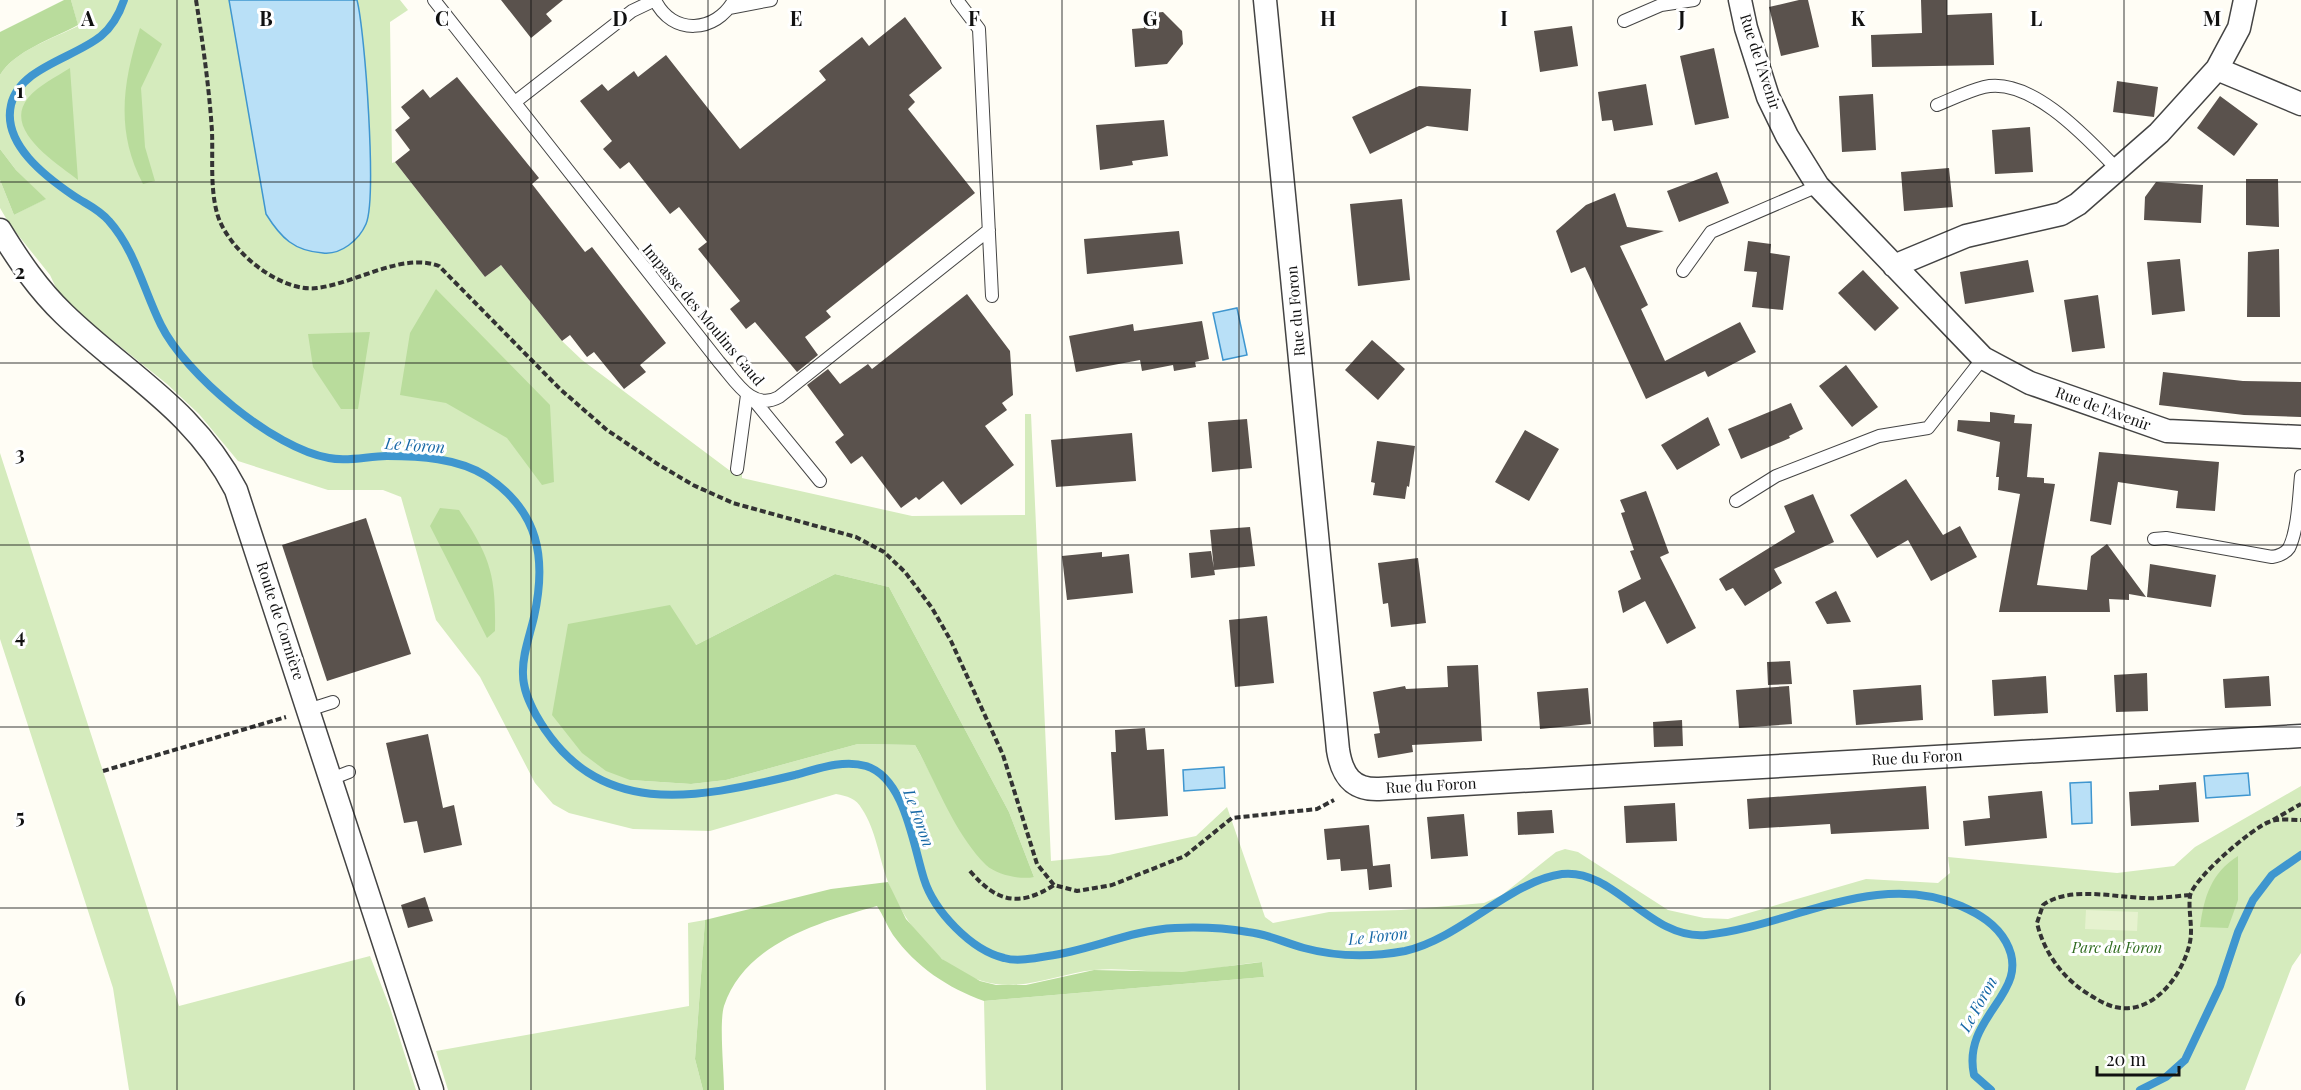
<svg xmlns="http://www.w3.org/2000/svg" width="2301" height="1090" font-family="'Playfair Display',serif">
  <rect width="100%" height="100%" fill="#fffdf5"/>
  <path fill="#d5ebbd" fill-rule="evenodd" d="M71,0H400L408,10L390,22L392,163L395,162L485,277L501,265L562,341L582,360L729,470L742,472V478L912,516L1025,515V414H1031L1051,861L1109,855L1196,836L1227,807L1265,917L1273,923L1329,912L1401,910L1484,903L1502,895L1556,852L1565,849L1578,852L1668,910L1704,918L1728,919L1866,879L1938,883L1950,873L1948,857L2117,873L2174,866L2195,847L2301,786V953L2292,966L2245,1090H986L984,1001L1264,977L1262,962C1235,964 1208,971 1180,972C1152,973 1122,967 1094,970C1056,974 1021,993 982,981C938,968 904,923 888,882C879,858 876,830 862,809C856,798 847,796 836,794L710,831L633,829L569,813L553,804L535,783L480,677L436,620L401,497L383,490H328L238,461L199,414L167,384L97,328L58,292L50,275L10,225L0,208V180L14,215L45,199L16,170L0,149V75C14,51 54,38 78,26ZM835,574L889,587L1009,812L1034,877L988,866L962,832L915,745L858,744L726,780L691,784L630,780L696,645Z
    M0,453L179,1006L370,956L390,1008L416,1090H129L113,988L0,639Z
    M705,920L695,1059L703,1090H448L436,1051L689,1006L688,923Z"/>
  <path fill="#b9dc9c" d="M64,0H71L78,25C54,38 14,51 0,75V32Z
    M140,28L162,44L141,88L145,147L155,181L143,184C115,131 123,82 140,28Z
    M70,68L78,180C57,163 2,130 28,98C39,85 56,77 70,68Z
    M0,149L16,170L46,199L14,215L0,180Z
    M436,289L550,405L554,482L542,485L507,438L446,403L400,395L410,333Z
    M370,332L358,409H341L313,367L308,334Z
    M440,508L459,510C490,557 496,574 495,631L487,638L430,526Z
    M835,574L889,587L1009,812L1034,877C1021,880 997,875 986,865C954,833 937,784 915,745L858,744L726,780L691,784L630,780L606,771L582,753L552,715L568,624L670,605L696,645Z
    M2238,856V900L2228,928L2200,927C2204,897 2211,873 2238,856Z
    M888,882L906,919L942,959L980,981L996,985H1026L1094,970L1181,972L1262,962L1264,977L984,1001C948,988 916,967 893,935C887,926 883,915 877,906C820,922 745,943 724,1006C719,1023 724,1071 724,1090H703L695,1059L705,920L831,889Z"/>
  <path fill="#e6f2cf" d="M2086,910L2138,912L2137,931L2085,929Z"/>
  <path fill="#b9e0f7" stroke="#3f96cf" stroke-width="1.5" d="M229,0H357C365,31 377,198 366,224C359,240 341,255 323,253C294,251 281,238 266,214Z
    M1237,308L1247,355L1223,360L1213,313Z
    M1224,767L1225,788L1184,791L1183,770Z
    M2248,773L2250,795L2206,798L2204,776Z
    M2091,782L2092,823L2072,824L2070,783Z"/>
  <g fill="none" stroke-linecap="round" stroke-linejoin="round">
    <path stroke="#3f96cf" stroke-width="8" d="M124,0C119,15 113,26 101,36C74,58 19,68 11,105C2,144 46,177 74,196C86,204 99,209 109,221C135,250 144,291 161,325C185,374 274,449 329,458C348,462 368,456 387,456C419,456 458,458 486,476C539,511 547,558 534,617C530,635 522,655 523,674C523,689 529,702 536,715C596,821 695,799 795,775C817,769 843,759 866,766C905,778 913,845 924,879C934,911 971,950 1004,958C1018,962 1034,958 1048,956C1091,950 1131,930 1175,928C1199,927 1225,928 1248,932C1268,934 1285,943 1304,948C1337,957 1372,957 1405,951C1460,939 1510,881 1562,874C1615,868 1649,940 1706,935C1792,926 1876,869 1961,906C1979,914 1996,924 2006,942C2034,993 1961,1015 1974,1075L1991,1090
      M2140,1090L2166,1077L2185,1060L2220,986L2238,932L2253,900L2272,875L2301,855"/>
  </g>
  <path fill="#5a524d" d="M501,0H563L546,14L552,21L531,38Z
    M1799,0H1808L1819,47L1781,56L1769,7Z
    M1921,0H1947V15L1992,13L1994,65L1872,67L1871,35L1922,33Z
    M1163,12L1182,31L1183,44L1167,64L1135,67L1132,29L1144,28L1143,14Z
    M905,17L942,68L909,95L915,102L908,109L975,193L826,311L831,317L805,337L818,355L797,372L755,322L746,329L730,309L740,301L698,249L707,242L679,207L670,214L629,162L620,169L603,149L612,141L580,101L602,84L608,91L634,71L638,77L666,55L740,149L826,80L819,71L838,56L862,37L869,46Z
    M1572,26L1578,66L1540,72L1534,31Z
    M1714,48L1729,118L1695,125L1680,56Z
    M457,77L539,178L532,184L585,252L592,247L666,343L640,365L646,372L624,389L594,352L587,357L570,335L562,341L501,265L485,277L395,162L410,150L395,130L410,118L401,107L423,89L430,98Z
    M2117,81L2158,87L2154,117L2113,112Z
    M1646,84L1653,125L1614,131L1612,120L1602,121L1598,92Z
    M1419,86L1471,89L1468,131L1427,126L1370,154L1352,117Z
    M1873,94L1876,150L1842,152L1839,96Z
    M2220,96L2258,124L2234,156L2197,128Z
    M1164,120L1168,156L1132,161L1133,165L1100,170L1096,125Z
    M2030,127L2033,172L1995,174L1992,130Z
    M1949,168L1953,207L1904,211L1901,172Z
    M1717,172L1729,203L1679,222L1667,191Z
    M2246,179H2278L2279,227L2246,225Z
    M2156,182L2203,185L2201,223L2144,220L2145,197Z
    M1615,193L1627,227L1664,231L1620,246L1648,305L1641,309L1665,361L1740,322L1756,352L1708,377L1705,371L1646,399L1585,267L1571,273L1556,231L1586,205Z
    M1402,199L1410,280L1358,286L1350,204Z
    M1179,231L1183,264L1087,274L1084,239Z
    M1748,241L1771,244L1770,253L1790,256L1783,310L1752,307L1757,272L1744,271Z
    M2279,249L2280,317H2247L2248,252Z
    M2180,259L2185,311L2152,315L2147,262Z
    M2028,260L2034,292L1965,304L1960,272Z
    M1863,270L1899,308L1875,331L1838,293Z
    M967,294L1010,351L1013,395L1002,403L1007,410L985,426L1014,465L961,505L943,481L919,500L916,497L901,508L862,456L851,464L835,442L844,435L807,385L828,369L840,384L868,364L872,369Z
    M2098,295L2105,348L2072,352L2064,300Z
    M1202,321L1209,359L1195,362L1196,367L1174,371L1173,365L1142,371L1140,360L1076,372L1069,336L1133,324L1134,331Z
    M1372,340L1405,369L1378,400L1345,370Z
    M1846,365L1878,407L1852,427L1819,386Z
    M2163,372L2243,381L2301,382V417L2244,415L2159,405Z
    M1791,403L1803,429L1789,436L1790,438L1741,459L1728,429Z
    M1990,412L2015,415L2014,423L2032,424L2027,477L2044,478V483L2055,484L2037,585L2087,590L2091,556L2107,544L2146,597L2129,594V600L2109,599L2110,612H1999L2020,494L1998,490L1999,477H1996L2000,442L1957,431L1958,420L1990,422Z
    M1708,417L1720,445L1677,470L1661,445Z
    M1247,419L1252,468L1212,472L1208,422Z
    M1525,430L1559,449L1529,501L1495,482Z
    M1132,433L1136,481L1056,487L1051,440Z
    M1377,441L1415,446L1409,487L1407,486L1405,499L1373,495L1375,483L1371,482Z
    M2099,452L2219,462L2215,511L2176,508L2178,491L2118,482L2111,525L2090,521Z
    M1906,479L1943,535L1960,526L1977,557L1931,581L1908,540L1877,558L1850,515Z
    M1646,491L1669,553L1660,557L1696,628L1667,644L1645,601L1623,613L1618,591L1641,579L1630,551L1634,550L1621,513L1625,512L1620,500Z
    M1813,494L1834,542L1774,569L1782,583L1745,606L1733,588L1726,591L1719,579L1795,532L1784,506Z
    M366,518L411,654L327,681L282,545Z
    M1250,527L1255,566L1214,570L1210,530Z
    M1211,551L1215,575L1191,578L1189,553Z
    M1102,552V557L1129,554L1133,593L1067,600L1062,556Z
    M1418,558L1426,623L1391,627L1388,603L1383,604L1378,563Z
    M2150,564L2216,575L2211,607L2147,597Z
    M1836,591L1851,622L1827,624L1815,602Z
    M1267,616L1274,683L1235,687L1229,620Z
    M1790,661L1792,684L1768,685L1767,662Z
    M1478,665L1482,741L1412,745L1413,752L1378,758L1374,734L1380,733L1373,692L1405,686L1406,689L1448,687L1447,666Z
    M2147,673L2148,711L2116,712L2114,675Z
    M2046,676L2048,713L1994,716L1992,680Z
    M2269,676L2271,706L2225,708L2223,679Z
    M1921,685L1923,720L1856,725L1853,690Z
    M1789,686L1792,724L1739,728L1736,690Z
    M1588,688L1591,724L1540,729L1537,692Z
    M1682,720L1683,746L1654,747L1653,722Z
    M1145,728L1147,750L1164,749L1168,816L1115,820L1111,752H1116L1115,730Z
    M428,734L443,808L454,805L462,845L424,853L417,821L404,823L386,743Z
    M2196,782L2199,822L2131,826L2129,792L2159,790V785Z
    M1926,786L1929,829L1831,834L1830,824L1749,829L1747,799Z
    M2042,791L2047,838L1965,846L1963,821L1990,818L1988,796Z
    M1675,803L1677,841L1626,843L1624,806Z
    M1552,810L1554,833L1518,835L1517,812Z
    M1464,814L1468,856L1431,859L1427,817Z
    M1369,825L1373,866L1390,864L1392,887L1369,890L1367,869L1341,871L1340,859L1327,860L1324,829Z
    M425,897L433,921L408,928L401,905Z"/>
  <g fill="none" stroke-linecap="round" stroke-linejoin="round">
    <defs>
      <path id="lane" d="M434,0L719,362C735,380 752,412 779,397L989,230
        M655,0C672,36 716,33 734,0
        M957,0L979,29L992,296
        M729,8L771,0
        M1624,21L1661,5L1694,0
        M515,102L632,11L655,0
        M1937,105C1952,99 1968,91 1984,87C2031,76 2088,139 2117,169
        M1683,271L1711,232L1818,186
        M753,399L820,481
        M737,469L747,395
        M1736,501L1776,476L1879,436L1928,428L1983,358
        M2154,539L2166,538L2272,557C2278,556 2285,554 2289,548C2298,530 2299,496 2301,476
        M308,710L333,702
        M331,779L349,772"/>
      <path id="street" d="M1265,0L1338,750C1342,775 1352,790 1379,789L2301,736
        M1740,0L1746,28L1768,97L1787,136L1818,186L1983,358L2030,383L2167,431L2301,437
        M2217,69L2239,28L2245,0
        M0,230C19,261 38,289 64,314C127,375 194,409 236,490L432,1090
        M1894,266L1966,236L2061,214L2078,204L2159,133L2217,69L2301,104"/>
    </defs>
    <use href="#lane" stroke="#444" stroke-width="14"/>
    <use href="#street" stroke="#444" stroke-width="25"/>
    <path stroke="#333" stroke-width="4" stroke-dasharray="6 3" stroke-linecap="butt" d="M196,0C203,44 209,87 212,131C213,158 210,187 217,213C226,248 279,293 317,288C357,283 402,252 439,266L560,389L607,430L656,463L693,485L733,503L856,537L884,552L905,572L932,608L951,641L1003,755L1037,864L1054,885L1077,891L1112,885L1185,856L1232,818L1317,809L1334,800
      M103,771L286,717
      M2273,820L2301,804
      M970,871C997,903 1020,907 1054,885
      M2190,895C2175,896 2159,899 2144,898C2113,897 2069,886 2043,905L2037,923C2044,953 2064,980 2090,995C2098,1000 2106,1005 2115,1007C2153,1016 2183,975 2190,942C2193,927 2188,910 2190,896C2193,879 2252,828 2269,822C2278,818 2291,820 2301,820"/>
    <use href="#lane" stroke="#fff" stroke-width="12"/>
    <use href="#street" stroke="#fff" stroke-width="22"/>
  </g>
  <path fill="none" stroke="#111" stroke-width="1.5" stroke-opacity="0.55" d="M177,0V1090M354,0V1090M531,0V1090M708,0V1090M885,0V1090M1062,0V1090M1239,0V1090M1416,0V1090M1593,0V1090M1770,0V1090M1947,0V1090M2124,0V1090M0,182H2301M0,363H2301M0,545H2301M0,727H2301M0,908H2301"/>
  <g text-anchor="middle" stroke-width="6" stroke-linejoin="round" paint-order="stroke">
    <g font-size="15" fill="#111" stroke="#fff">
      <text transform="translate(1760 62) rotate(72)" y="5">Rue de l'Avenir</text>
      <text transform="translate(1296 311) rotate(-95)" y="5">Rue du Foron</text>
      <text transform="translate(703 315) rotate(50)" y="5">Impasse des Moulins Gaud</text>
      <text transform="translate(2103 409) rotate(20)" y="5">Rue de l'Avenir</text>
      <text transform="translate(280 621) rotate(72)" y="5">Route de Cornière</text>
      <text transform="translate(1917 758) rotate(-3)" y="5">Rue du Foron</text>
      <text transform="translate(1431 786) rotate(-3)" y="5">Rue du Foron</text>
    </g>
    <g font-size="15" font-style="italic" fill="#2f6b1f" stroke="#fff">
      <text x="2117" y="953">Parc du Foron</text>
    </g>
    <g font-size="16" font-style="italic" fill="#1768a6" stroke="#fff">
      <text transform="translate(415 445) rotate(4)" y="6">Le Foron</text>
      <text transform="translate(919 818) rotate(70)" y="6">Le Foron</text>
      <text transform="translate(1378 936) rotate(-6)" y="6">Le Foron</text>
      <text transform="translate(1978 1004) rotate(-61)" y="6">Le Foron</text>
    </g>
  </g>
  <g font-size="20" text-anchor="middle" font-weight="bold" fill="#111" stroke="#fff" stroke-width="6" stroke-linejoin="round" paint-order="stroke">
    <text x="88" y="26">A</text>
    <text x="266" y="26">B</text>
    <text x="442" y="26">C</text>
    <text x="620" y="26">D</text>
    <text x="796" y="26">E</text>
    <text x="974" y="26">F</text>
    <text x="1150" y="26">G</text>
    <text x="1328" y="26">H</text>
    <text x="1504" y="26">I</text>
    <text x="1682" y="26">J</text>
    <text x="1858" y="26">K</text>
    <text x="2036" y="26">L</text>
    <text x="2212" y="26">M</text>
    <text x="20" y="98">1</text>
    <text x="20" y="279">2</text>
    <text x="20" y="461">3</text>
    <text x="20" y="643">4</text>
    <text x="20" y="824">5</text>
    <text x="20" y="1006">6</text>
  </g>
  <path d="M2097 1066v9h82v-9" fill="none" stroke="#111111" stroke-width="3"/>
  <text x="2106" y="1066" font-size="18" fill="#111111" stroke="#ffffff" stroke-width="4.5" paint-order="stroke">20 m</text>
</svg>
